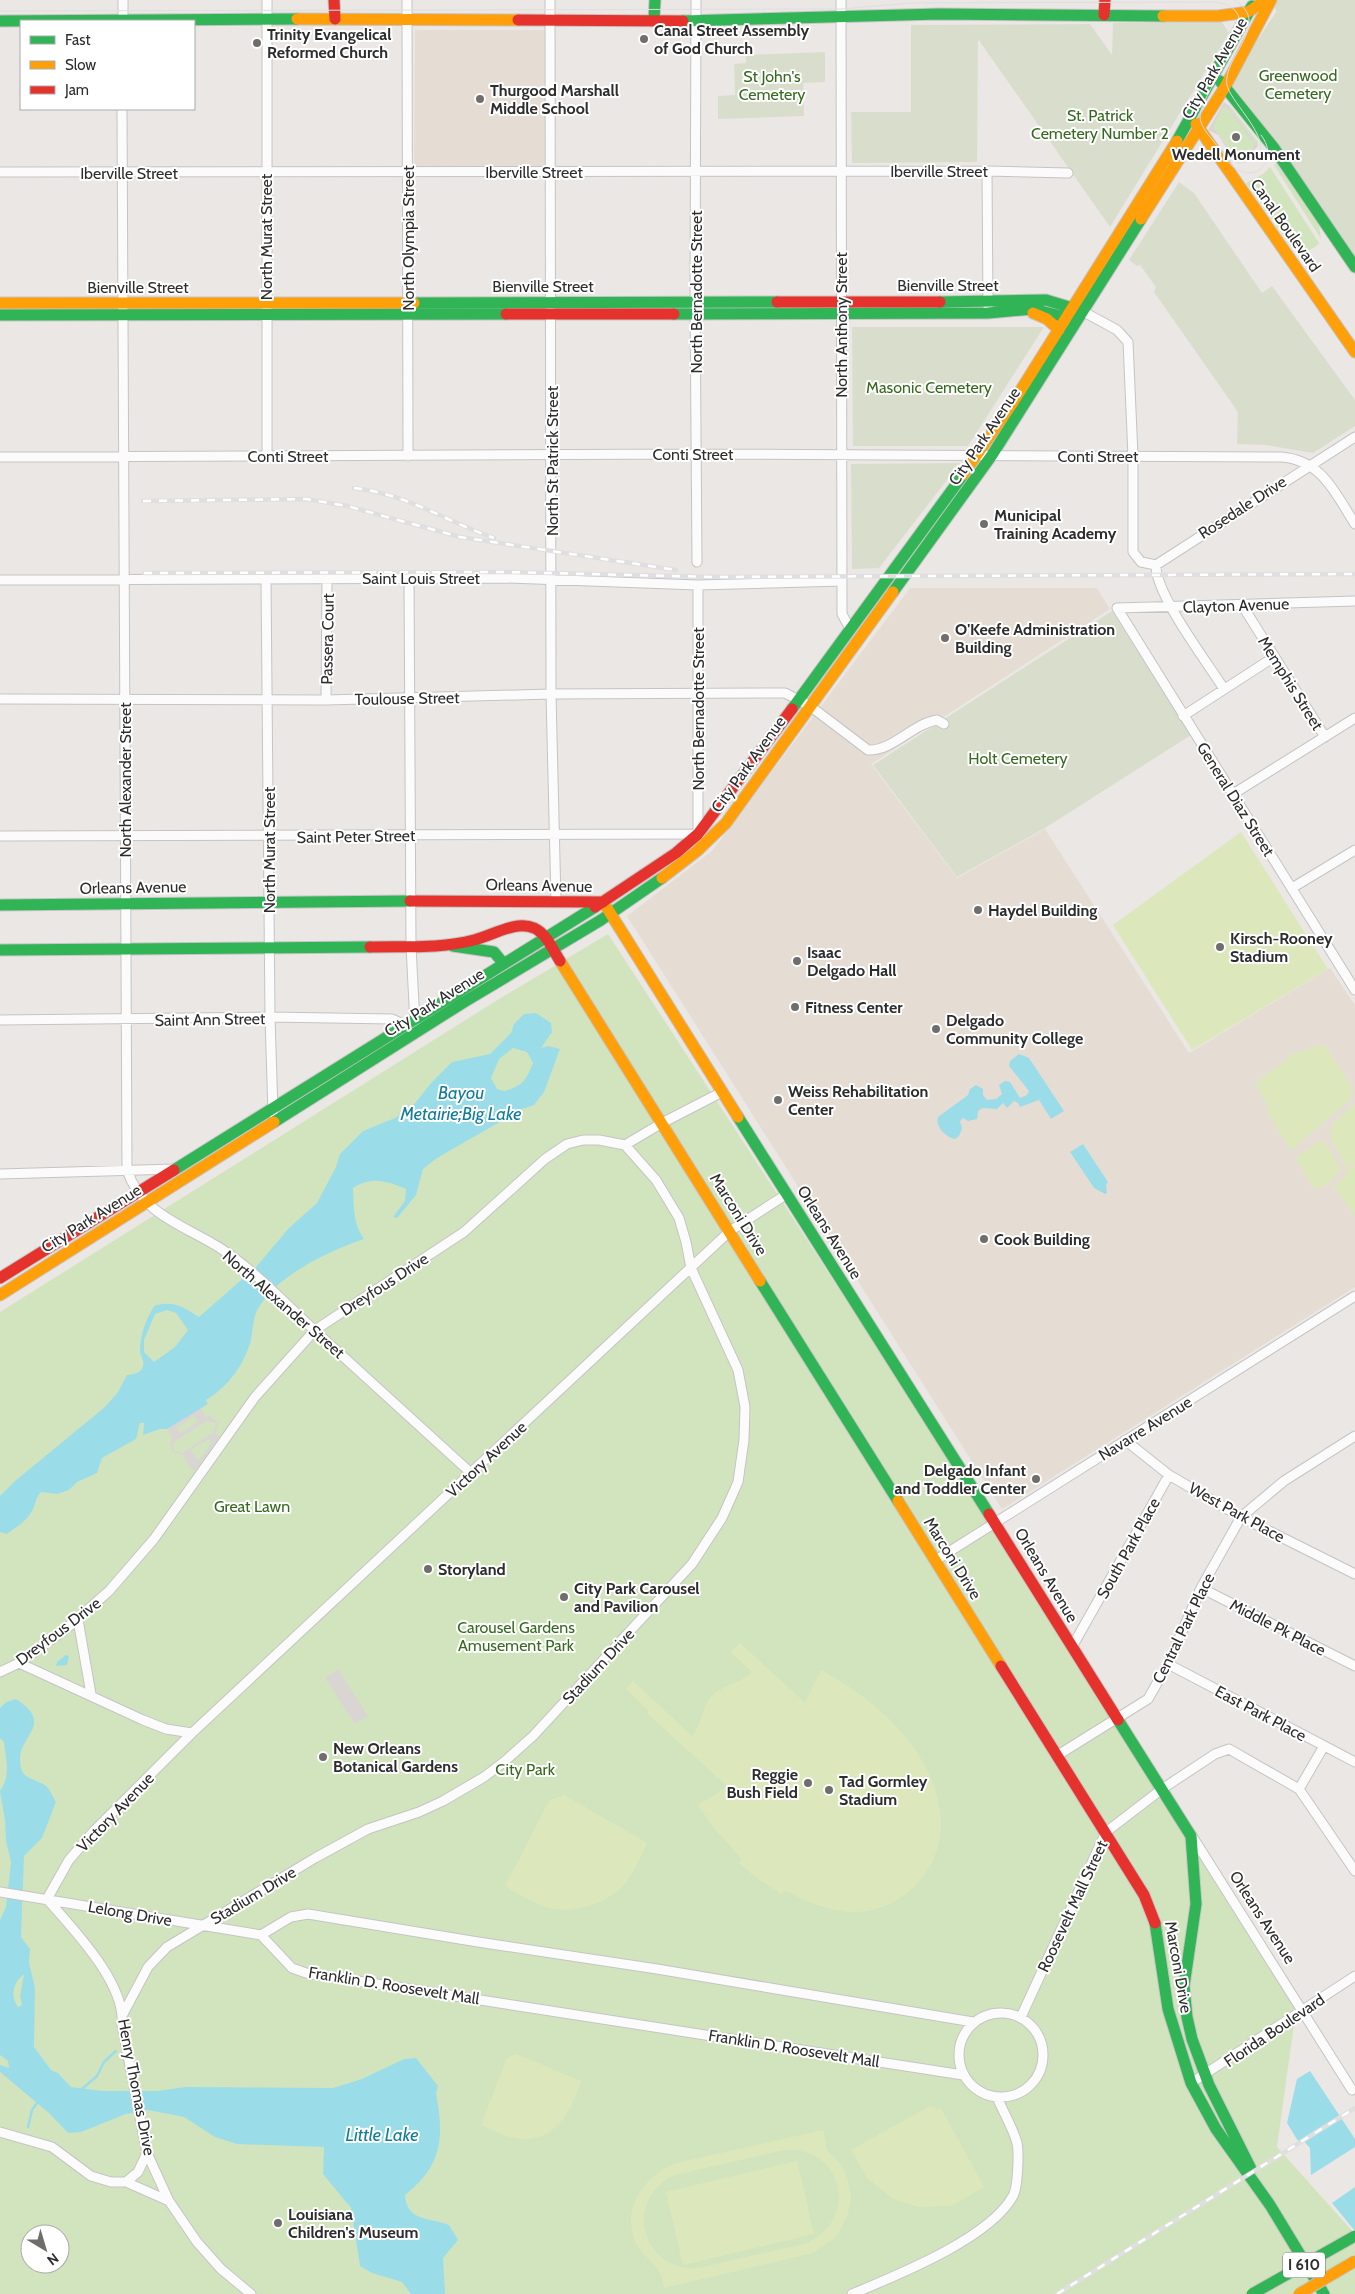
<svg xmlns="http://www.w3.org/2000/svg" width="1355" height="2294" font-family="Cabin,sans-serif">
  <rect width="100%" height="100%" fill="#ebe7e4"/>
  <path fill="#e5ddd3" d="M415,30H545V168H414Z
    M910,588H1097L1110,609L871,764L957,878L1045,829L1189,1053L1330,968L1355,1005V1287L1002,1509L627,916L712,851Z"/>
  <path fill="#d2e4be" fill-rule="evenodd" d="M1223,107H1226L1254,144L1252,150L1244,157L1234,154L1212,126Z
    M1231,107L1258,142V146L1229,108Z
    M1276,163L1319,225L1321,239L1274,165Z
    M1270,167L1319,243C1311,252 1301,254 1291,247L1246,183L1263,174Z
    M608,934L1072,1647L1191,1836L1296,2010L1277,2147L1355,2234V2294H0V1312L499,999ZM30,2234H60V2264H30Z"/>
  <path fill="#d9decc" d="M1271,0H1355V267L1225,87L1277,11L1270,3Z
    M1222,22L1229,33L1110,227L978,39L977,162L852,163L851,112H911V25L1090,24L1112,55L1113,23Z
    M825,52V82L803,83L804,116L718,119V96L735,95L734,64L746,63V55Z
    M1179,182L1194,193L1262,293L1272,286L1355,400V426L1313,453L1266,445L1237,444L1238,412L1154,292L1156,287L1140,265L1137,266L1129,260Z
    M852,327H1044L968,446H853Z
    M960,463L879,568L852,569L851,464Z
    M1112,611L1191,735L1045,828L957,877L873,765Z"/>
  <path fill="#dce8bc" fill-rule="evenodd" d="M1241,832L1328,969L1192,1050L1113,925Z
    M1324,1044L1353,1088L1351,1099L1291,1150L1266,1110L1269,1108L1256,1085L1258,1081L1286,1060L1290,1055Z
    M1355,1104V1163L1347,1168C1327,1133 1321,1131 1355,1104Z
    M1321,1140L1326,1144L1341,1169L1331,1181L1318,1189L1312,1187L1296,1158Z
    M1355,1165V1216L1333,1186L1346,1176V1171Z
    M740,1643L805,1703L821,1670C874,1699 931,1747 940,1811C948,1863 906,1912 853,1912C828,1911 806,1902 785,1890L782,1894L761,1881L739,1863L742,1859L714,1828L698,1805L728,1787L647,1713L649,1711L626,1689L633,1681L692,1736C703,1724 701,1706 714,1694C726,1683 742,1683 752,1672L731,1652Z
    M564,1795L647,1843C640,1858 633,1875 622,1887C604,1904 574,1914 550,1908C534,1904 519,1894 505,1886L549,1801Z
    M516,2054L581,2081C570,2113 555,2145 514,2138C503,2136 491,2129 481,2125L507,2058Z
    M930,2106L942,2110L984,2187L951,2206L919,2207L894,2199L868,2179L851,2150Z
    M823,2130L827,2150L840,2164L847,2177L851,2197L847,2217L836,2237L813,2253L664,2288C663,2283 662,2277 660,2273C658,2266 642,2255 636,2243C620,2208 646,2174 677,2163ZM784,2150C845,2146 860,2222 804,2244C779,2250 754,2255 729,2261C716,2264 701,2269 688,2268C662,2266 641,2242 644,2215C646,2197 658,2182 675,2175Z
    M797,2161L814,2234L683,2265L666,2192Z"/>
  <path fill="#d9d5d2" fill-rule="evenodd" d="M1224,102L1231,107L1229,108L1258,146L1246,158L1234,159L1218,135L1208,130ZM1223,107H1226L1254,144L1252,150L1244,157L1233,154L1213,127Z
    M200,1407L206,1418L210,1415L218,1423L216,1433L219,1437L195,1471L190,1468L183,1455L173,1452L170,1445L172,1437L167,1428ZM194,1416L198,1422L180,1433L177,1427ZM207,1421L216,1423L214,1432L182,1453L174,1451L173,1445L175,1441ZM209,1439L211,1444L199,1460L190,1450Z
    M338,1669L368,1716L355,1724L325,1678Z"/>
  <path fill="#9adde9" fill-rule="evenodd" d="M536,1013L551,1023L552,1032L541,1048L548,1046L560,1049L544,1092L534,1105L522,1109L437,1158L423,1169L416,1195L397,1218L393,1217L405,1201L406,1189C386,1181 372,1176 353,1188C354,1208 353,1223 364,1239C329,1251 279,1274 259,1307C253,1315 253,1330 251,1340C244,1365 228,1387 206,1400L208,1404L167,1429H160L143,1435L144,1423H140L136,1439L102,1458L97,1473L77,1482L69,1490L57,1494L41,1492C35,1499 36,1504 32,1511C27,1521 15,1528 7,1534L0,1532V1496L15,1481L105,1407L118,1392L127,1375C133,1374 141,1374 143,1366C145,1361 140,1356 140,1351C140,1334 146,1320 154,1306C173,1300 183,1307 199,1317L256,1267L289,1228L317,1203L336,1167L340,1154L363,1131L395,1118L412,1107L432,1082L452,1062L490,1054L511,1033L514,1024L524,1014ZM513,1048L527,1052L533,1063C526,1080 523,1086 504,1091L497,1089L491,1078L499,1059ZM167,1310L176,1313L188,1330L175,1347L154,1362L144,1352V1340L155,1314Z
    M1019,1054L1029,1058L1064,1111L1051,1119L1039,1100L1020,1107L1018,1103L1014,1101L1007,1108L1003,1103L997,1109L983,1108L978,1111L977,1119L968,1121L963,1118L960,1121L962,1129L959,1136L955,1139C946,1137 935,1127 938,1117L968,1095L970,1089L976,1085L983,1089V1095L987,1100L996,1099L1002,1094L999,1085L1005,1081L1010,1082L1020,1098L1027,1095L1029,1091L1009,1066L1010,1061Z
    M1083,1144L1108,1182L1106,1185L1107,1193L1105,1194L1094,1188L1070,1152Z
    M66,1655L69,1656L67,1665L56,1666L57,1662Z
    M16,1699C58,1727 13,1735 21,1768C24,1781 40,1779 48,1788C51,1792 53,1797 56,1802L42,1838L24,1856L21,1937L30,1949L29,1963L35,1988L34,2047L51,2070L58,2073L71,2087L103,2091H158L185,2087L333,2088L362,2079L404,2059L416,2058L438,2086L436,2093C444,2137 443,2165 405,2195C407,2222 429,2217 449,2225L458,2240L443,2258L445,2294H411L402,2282L372,2273L360,2266L351,2208L323,2174L324,2147L237,2144L215,2137L184,2117L148,2110L126,2114L81,2132L68,2133L49,2113L0,2072V2065L9,2068L8,2061L0,2055V1920L6,1907L11,1862L6,1841L5,1820L0,1791C11,1776 6,1759 4,1742L0,1738V1708L6,1702ZM24,1974L20,1996L22,2005L18,2007C10,1996 13,1983 24,1974Z
    M1310,2071L1355,2139V2147L1311,2175L1310,2148L1302,2139L1298,2141L1287,2123L1297,2079Z
    M1355,2187V2231L1332,2203Z"/>
  <g fill="none" stroke-linecap="round" stroke-linejoin="round">
    <path stroke="#9adde9" stroke-width="2.5" d="M82,2089L97,2076L104,2062L116,2051
      M28,2127L32,2110L37,2103"/>
    <defs>
      <path id="street" d="M267,0V456
        M407,0L408,456
        M550,0L551,694L556,901
        M696,0L695,302L697,562
        M841,0L842,614L850,629
        M123,21V0
        M122,109L127,1170C142,1215 184,1225 220,1248C254,1270 284,1302 314,1330C366,1378 419,1425 471,1473
        M987,171L988,308
        M0,172L987,171L1068,173
        M1084,312L1117,330L1128,342L1133,456V552L1141,562L1156,565L1355,437
        M0,457L697,454L1281,457C1322,460 1335,493 1355,524
        M1156,565C1155,594 1207,662 1224,689
        M409,578L411,946L415,1024
        M266,579L270,1017L273,1113
        M0,580L506,578L698,585L842,581
        M698,585V834
        M1242,605L1325,737
        M1117,608L1355,990
        M1117,608L1355,601
        M0,699L326,700L551,694L785,693L810,706L868,750C893,751 912,724 937,720L944,724
        M326,700L327,578
        M1183,716L1274,657
        M1233,794L1355,718
        M0,836L700,834
        M1292,888L1355,850
        M0,1020L270,1017L392,1019L410,1027
        M0,1174L175,1169
        M1125,1440L1169,1475L1241,1517L1355,1574
        M936,1560L1355,1296
        M1201,1588L1355,1666
        M78,1620L91,1694
        M1072,1647L1169,1475
        M19,1663L143,1720L166,1729L192,1733
        M1168,1664L1355,1762
        M0,1672L19,1663L67,1628L109,1591L154,1539L255,1397L315,1330L464,1232L545,1159L567,1144L583,1140H599L625,1145L662,1123L722,1092
        M1058,1755L1148,1699L1168,1664L1201,1588L1241,1517L1284,1481L1355,1436
        M1299,1789L1324,1746
        M1192,1836L1352,2090
        M0,1892L261,1935
        M47,1899L69,1860L93,1832L192,1733L730,1231L787,1194
        M47,1899C73,1929 126,1983 122,2025L147,2153L169,2201L197,2242L221,2269L251,2294
        M959 2055a42 42 0 1 1 84 0a42 42 0 1 1-84 0Z
        M123,2014L148,1967L167,1947L315,1858L368,1829L419,1812L443,1801L484,1777L505,1761L533,1736L692,1564L722,1518L738,1482L744,1440L745,1407L738,1370L691,1268L686,1242L679,1218L656,1180L625,1145
        M1021,2017L1106,1832L1162,1789L1215,1754L1229,1749L1299,1789L1355,1871
        M963,2075L306,1973L292,1968L261,1935L291,1917L308,1914L478,1942L657,1969L973,2022
        M1191,2083L1355,1976
        M0,2132L52,2147L91,2176L111,2182H126L169,2201
        M126,2182L138,2172L147,2153
        M852,2294C897,2275 989,2239 1013,2196C1018,2187 1019,2153 1017,2143C1013,2128 1003,2112 997,2097"/>
      <path id="fast" d="M654,20L655,0
        M0,21L297,19
        M683,21L939,14L1163,16
        M1220,81L1274,148L1355,267
        M1177,141L1252,6
        M940,302L1046,300L1079,310
        M414,303L777,302
        M674,314L988,313L1033,309L1061,316L1074,315
        M0,315L506,314
        M893,592L992,455L1141,219
        M792,709L963,475
        M0,905L410,901
        M453,946L494,952L503,963
        M0,950L370,947
        M738,1117L989,1514
        M274,1122L464,1002L601,920L662,878
        M174,1170L595,907
        M760,1281L898,1501
        M1118,1720L1191,1836L1196,1904L1184,1986L1187,2017L1192,2039L1209,2085L1251,2169
        M1155,1923L1168,2009L1191,2083L1216,2129L1270,2205L1324,2294"/>
      <path id="slow" d="M1163,16H1218L1248,12L1266,0
        M297,19L518,20
        M1196,124L1355,352
        M1141,219L1225,87L1271,0
        M0,303H414
        M1033,313L1047,319L1059,330
        M963,475L1012,404L1177,141
        M662,878L697,851L726,823L893,592
        M607,908L738,1117
        M560,961L760,1281
        M0,1295L274,1122
        M898,1501L1001,1666"/>
      <path id="jam" d="M334,0L335,19
        M1104,15L1105,0
        M518,20L683,21
        M777,302H940
        M506,314H674
        M410,901L603,902
        M595,907L676,853L698,834L792,709
        M370,947C404,946 441,949 474,940C492,936 515,920 534,928C546,933 553,950 560,961
        M0,1278L174,1170
        M989,1514L1118,1720
        M1001,1666L1144,1895L1155,1923"/>
    </defs>
    <use href="#street" stroke="#c5c4c4" stroke-width="11"/>
    <use href="#fast" stroke="#c5c4c4" stroke-width="13"/>
    <use href="#slow" stroke="#c5c4c4" stroke-width="13"/>
    <use href="#jam" stroke="#c5c4c4" stroke-width="13"/>
    <use href="#street" stroke="#fcfbfb" stroke-width="9"/>
    <use href="#fast" stroke="#30b455" stroke-width="11"/>
    <use href="#slow" stroke="#ff9f0a" stroke-width="11"/>
    <use href="#jam" stroke="#e5322d" stroke-width="11"/>
    <path stroke="#dfdee0" stroke-width="1" d="M0,11L841,9L910,3L1215,2C1278,10 1201,88 1200,116C1200,126 1208,134 1214,142C1222,152 1227,160 1240,163C1292,156 1230,104 1227,85C1222,57 1274,23 1234,0
      M1227,160C1248,189 1283,164 1261,135"/>
    <defs>
      <path id="rail" d="M354,488C407,494 445,521 494,538
        M143,501L306,499L347,506L460,537L676,570
        M144,573L505,572L716,577L1355,574
        M1057,2294L1355,2108"/>
    </defs>
    <use href="#rail" stroke="#dfdee0" stroke-width="4.5"/>
    <use href="#rail" stroke="#fff" stroke-width="2.5" stroke-dasharray="8" stroke-linecap="butt"/>
    <defs>
      <path id="fast-bridge" d="M1252,2294L1355,2236"/>
      <path id="slow-bridge" d="M1299,2294L1355,2261"/>
    </defs>
    <use href="#fast-bridge" stroke="#c6c4c3" stroke-width="13" stroke-linecap="butt"/>
    <use href="#slow-bridge" stroke="#c6c4c3" stroke-width="13" stroke-linecap="butt"/>
    <use href="#fast-bridge" stroke="#30b455" stroke-width="11"/>
    <use href="#slow-bridge" stroke="#ff9f0a" stroke-width="11"/>
  </g>
  <g fill="#706e6d" stroke="#fff" stroke-width="2">
    <circle cx="644" cy="39" r="5"/>
    <circle cx="257" cy="43" r="5"/>
    <circle cx="480" cy="99" r="5"/>
    <circle cx="1236" cy="137" r="5"/>
    <circle cx="984" cy="524" r="5"/>
    <circle cx="945" cy="638" r="5"/>
    <circle cx="978" cy="910" r="5"/>
    <circle cx="1220" cy="947" r="5"/>
    <circle cx="797" cy="961" r="5"/>
    <circle cx="795" cy="1007" r="5"/>
    <circle cx="936" cy="1029" r="5"/>
    <circle cx="778" cy="1100" r="5"/>
    <circle cx="984" cy="1239" r="5"/>
    <circle cx="1036" cy="1479" r="5"/>
    <circle cx="428" cy="1569" r="5"/>
    <circle cx="564" cy="1597" r="5"/>
    <circle cx="323" cy="1757" r="5"/>
    <circle cx="808" cy="1783" r="5"/>
    <circle cx="829" cy="1790" r="5"/>
    <circle cx="278" cy="2223" r="5"/>
  </g>
  <g text-anchor="middle" stroke-width="4" stroke-linejoin="round" paint-order="stroke">
    <rect fill="#fff" stroke="#6c6c6c" stroke-width="1" x="1283" y="2252.5" width="42" height="25" rx="4"/>
    <g font-size="15" font-weight="bold" fill="#2d2d2d">
      <text x="1304" y="2270">I 610</text>
    </g>
    <g font-size="16" font-weight="bold" fill="#2d2d2d" stroke="#fff" text-anchor="start">
      <text x="654" y="36">Canal Street Assembly<tspan x="654" dy="18">of God Church</tspan></text>
      <text x="267" y="40">Trinity Evangelical<tspan x="267" dy="18">Reformed Church</tspan></text>
      <text x="490" y="96">Thurgood Marshall<tspan x="490" dy="18">Middle School</tspan></text>
      <text x="1236" y="160" text-anchor="middle">Wedell Monument</text>
      <text x="994" y="521">Municipal<tspan x="994" dy="18">Training Academy</tspan></text>
      <text x="955" y="635">O'Keefe Administration<tspan x="955" dy="18">Building</tspan></text>
      <text x="988" y="916">Haydel Building</text>
      <text x="1230" y="944">Kirsch-Rooney<tspan x="1230" dy="18">Stadium</tspan></text>
      <text x="807" y="958">Isaac<tspan x="807" dy="18">Delgado Hall</tspan></text>
      <text x="805" y="1013">Fitness Center</text>
      <text x="946" y="1026">Delgado<tspan x="946" dy="18">Community College</tspan></text>
      <text x="788" y="1097">Weiss Rehabilitation<tspan x="788" dy="18">Center</tspan></text>
      <text x="994" y="1245">Cook Building</text>
      <text x="1026" y="1476" text-anchor="end">Delgado Infant<tspan x="1026" dy="18">and Toddler Center</tspan></text>
      <text x="438" y="1575">Storyland</text>
      <text x="574" y="1594">City Park Carousel<tspan x="574" dy="18">and Pavilion</tspan></text>
      <text x="333" y="1754">New Orleans<tspan x="333" dy="18">Botanical Gardens</tspan></text>
      <text x="798" y="1780" text-anchor="end">Reggie<tspan x="798" dy="18">Bush Field</tspan></text>
      <text x="839" y="1787">Tad Gormley<tspan x="839" dy="18">Stadium</tspan></text>
      <text x="288" y="2220">Louisiana<tspan x="288" dy="18">Children's Museum</tspan></text>
    </g>
    <g font-size="16" fill="#2d2d2d" stroke="#fff">
      <text transform="translate(1214 68) rotate(-60)" y="6">City Park Avenue</text>
      <text x="939" y="177">Iberville Street</text>
      <text x="534" y="178">Iberville Street</text>
      <text x="129" y="179">Iberville Street</text>
      <text transform="translate(1286 225) rotate(55)" y="6">Canal Boulevard</text>
      <text transform="translate(266 237) rotate(-90)" y="6">North Murat Street</text>
      <text transform="translate(408 238) rotate(-90)" y="6">North Olympia Street</text>
      <text x="948" y="291">Bienville Street</text>
      <text x="543" y="292">Bienville Street</text>
      <text x="138" y="293">Bienville Street</text>
      <text transform="translate(696 292) rotate(-90)" y="6">North Bernadotte Street</text>
      <text transform="translate(841 325) rotate(-90)" y="6">North Anthony Street</text>
      <text transform="translate(984 436) rotate(-56)" y="6">City Park Avenue</text>
      <text x="693" y="460">Conti Street</text>
      <text x="288" y="462">Conti Street</text>
      <text x="1098" y="462">Conti Street</text>
      <text transform="translate(552 461) rotate(-90)" y="6">North St Patrick Street</text>
      <text transform="translate(1242 507) rotate(-33)" y="6">Rosedale Drive</text>
      <text x="421" y="584">Saint Louis Street</text>
      <text transform="translate(1236 605) rotate(-2)" y="6">Clayton Avenue</text>
      <text transform="translate(327 639) rotate(-89)" y="6">Passera Court</text>
      <text transform="translate(1291 683) rotate(58)" y="6">Memphis Street</text>
      <text transform="translate(407 698) rotate(-1)" y="6">Toulouse Street</text>
      <text transform="translate(698 709) rotate(-90)" y="6">North Bernadotte Street</text>
      <text transform="translate(748 764) rotate(-54)" y="6">City Park Avenue</text>
      <text transform="translate(125 780) rotate(-90)" y="6">North Alexander Street</text>
      <text transform="translate(1236 799) rotate(58)" y="6">General Diaz Street</text>
      <text transform="translate(356 836) rotate(-1)" y="6">Saint Peter Street</text>
      <text transform="translate(269 850) rotate(-90)" y="6">North Murat Street</text>
      <text transform="translate(539 885) rotate(1)" y="6">Orleans Avenue</text>
      <text transform="translate(133 887) rotate(-1)" y="6">Orleans Avenue</text>
      <text transform="translate(434 1002) rotate(-32)" y="6">City Park Avenue</text>
      <text transform="translate(210 1019) rotate(-1)" y="6">Saint Ann Street</text>
      <text transform="translate(739 1214) rotate(58)" y="6">Marconi Drive</text>
      <text transform="translate(91 1218) rotate(-32)" y="6">City Park Avenue</text>
      <text transform="translate(830 1232) rotate(58)" y="6">Orleans Avenue</text>
      <text transform="translate(384 1284) rotate(-33)" y="6">Dreyfous Drive</text>
      <text transform="translate(284 1304) rotate(41)" y="6">North Alexander Street</text>
      <text transform="translate(1145 1428) rotate(-32)" y="6">Navarre Avenue</text>
      <text transform="translate(486 1459) rotate(-43)" y="6">Victory Avenue</text>
      <text transform="translate(1237 1512) rotate(29)" y="6">West Park Place</text>
      <text transform="translate(1128 1548) rotate(-61)" y="6">South Park Place</text>
      <text transform="translate(953 1558) rotate(58)" y="6">Marconi Drive</text>
      <text transform="translate(1047 1575) rotate(59)" y="6">Orleans Avenue</text>
      <text transform="translate(1278 1627) rotate(27)" y="6">Middle Pk Place</text>
      <text transform="translate(1183 1628) rotate(-64)" y="6">Central Park Place</text>
      <text transform="translate(58 1631) rotate(-37)" y="6">Dreyfous Drive</text>
      <text transform="translate(598 1666) rotate(-47)" y="6">Stadium Drive</text>
      <text transform="translate(1261 1713) rotate(28)" y="6">East Park Place</text>
      <text transform="translate(115 1812) rotate(-46)" y="6">Victory Avenue</text>
      <text transform="translate(253 1895) rotate(-31)" y="6">Stadium Drive</text>
      <text transform="translate(1072 1906) rotate(-65)" y="6">Roosevelt Mall Street</text>
      <text transform="translate(130 1913) rotate(10)" y="6">Lelong Drive</text>
      <text transform="translate(1263 1917) rotate(57)" y="6">Orleans Avenue</text>
      <text transform="translate(1179 1967) rotate(80)" y="6">Marconi Drive</text>
      <text transform="translate(394 1985) rotate(9)" y="6">Franklin D. Roosevelt Mall</text>
      <text transform="translate(1274 2030) rotate(-34)" y="6">Florida Boulevard</text>
      <text transform="translate(794 2048) rotate(9)" y="6">Franklin D. Roosevelt Mall</text>
      <text transform="translate(137 2087) rotate(79)" y="6">Henry Thomas Drive</text>
    </g>
    <g font-size="16" fill="#366a1e" stroke="#fff">
      <text x="1298" y="81">Greenwood<tspan x="1298" dy="18">Cemetery</tspan></text>
      <text x="772" y="82">St John's<tspan x="772" dy="18">Cemetery</tspan></text>
      <text x="1100" y="121">St. Patrick<tspan x="1100" dy="18">Cemetery Number 2</tspan></text>
      <text x="929" y="393">Masonic Cemetery</text>
      <text x="1018" y="764">Holt Cemetery</text>
      <text x="252" y="1512">Great Lawn</text>
      <text x="516" y="1633">Carousel Gardens<tspan x="516" dy="18">Amusement Park</tspan></text>
      <text x="525" y="1775">City Park</text>
    </g>
    <g font-size="18" font-style="italic" fill="#137c9c" stroke="#fff">
      <text x="461" y="1099">Bayou<tspan x="461" dy="21">Metairie;Big Lake</tspan></text>
      <text x="382" y="2141">Little Lake</text>
    </g>
  </g>
  <rect x="20" y="20" width="175" height="90" fill="#ffffff" stroke="#ababab"/>
  <rect x="30" y="36" width="25" height="8" fill="#30b455" stroke="#ababab"/>
  <text x="65" y="45" font-size="15" fill="#2d2d2d">Fast</text>
  <rect x="30" y="61" width="25" height="8" fill="#ff9f0a" stroke="#ababab"/>
  <text x="65" y="70" font-size="15" fill="#2d2d2d">Slow</text>
  <rect x="30" y="86" width="25" height="8" fill="#e5322d" stroke="#ababab"/>
  <text x="65" y="95" font-size="15" fill="#2d2d2d">Jam</text>
  <g transform="translate(45 2249) rotate(142)"><circle r="24" fill="#ffffff" stroke="#ababab"/>
  <path d="M0-4L9 19L0 12L-9 19Z" fill="#706e6d"/>
  <text y="-8" font-size="14" font-weight="bold" text-anchor="middle" fill="#2d2d2d">N</text>
  </g>
</svg>
